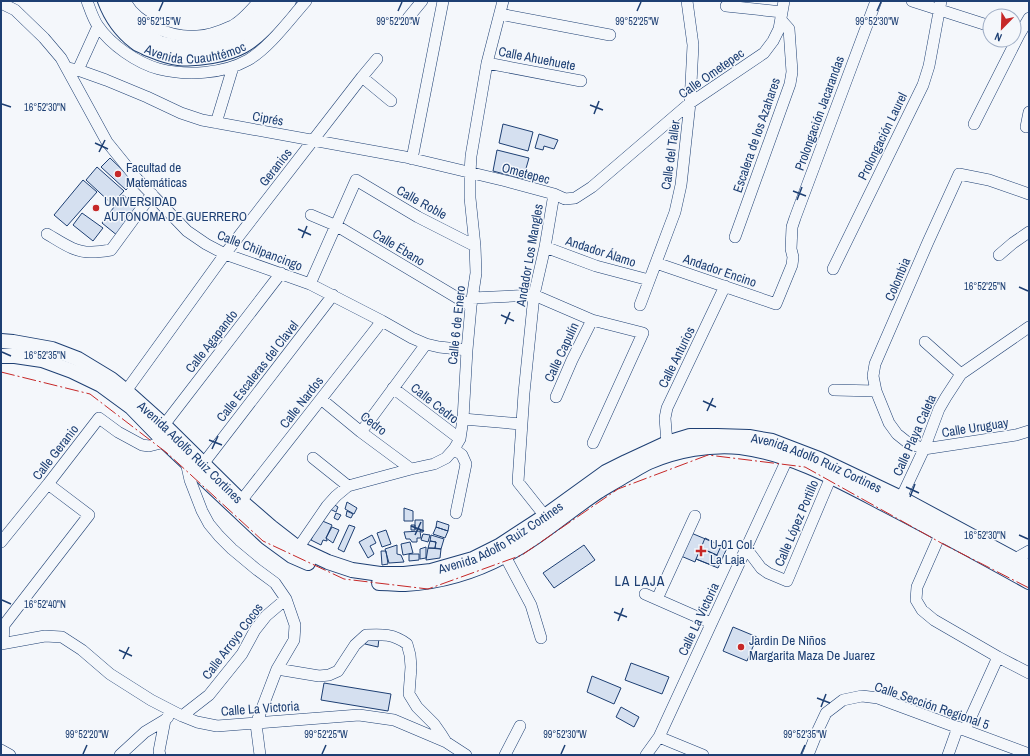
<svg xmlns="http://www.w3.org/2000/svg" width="1030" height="756" font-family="'Archivo Narrow',sans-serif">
  <rect width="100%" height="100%" fill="#f4f7fb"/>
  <path fill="#d5e0f0" stroke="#1d3f73" d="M503,124L533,132L528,151L499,143Z
    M539,134L558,140L554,149L544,146L543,150L535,148Z
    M497,150L529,158L523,179L493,171Z
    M110,158L134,181L126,190L101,167Z
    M97,167L124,191L112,204L86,180Z
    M83,180L97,192L67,226L54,215Z
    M123,195L139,208L118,236L102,223Z
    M82,213L103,228L93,241L73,225Z
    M347,502L357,508L354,514L345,509Z
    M333,504L338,507L336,512L330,509Z
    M404,508L413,511V521H404Z
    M347,511L353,514L351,518L346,516Z
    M336,513L341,515L338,520L334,518Z
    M320,520L332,525L326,538L327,540V541L323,540L321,545L311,540Z
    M415,520H423V532H421L420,529H415Z
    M437,521L449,525L448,531L436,527Z
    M349,525L355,527L344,552L338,549Z
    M411,525H415V530H411Z
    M332,527L339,530L333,543L326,538Z
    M436,527L448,531L445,538L433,534Z
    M386,530L391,544L382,547L377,533Z
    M684,530L727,548L718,568L696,559L695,562L674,553Z
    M420,531L421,538H417V542H412L410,539H406L404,532Z
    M423,534L430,535L428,542L421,540Z
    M372,535L376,543L370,546L374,554L368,558L359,542Z
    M431,535L444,539L441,549L435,548L436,542L430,541Z
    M705,538L721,546L717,555L701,548Z
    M430,541L436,542L435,548H428Z
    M410,542L413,553L403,555L401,544Z
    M397,545V554L401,555L404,562L389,563L385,549Z
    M584,545L595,560L554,588L543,573Z
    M426,547V558L420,559V549Z
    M428,548L441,549L440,558L426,560Z
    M701,548L718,556L714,566L696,559Z
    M381,551H386L388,564L382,565Z
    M409,554H419V560L409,561Z
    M733,627L757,637L747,661L723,651Z
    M366,636L379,638L378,647L365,644Z
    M631,663L669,677L662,694L625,680Z
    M592,676L621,688L614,704L587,692Z
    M324,683L391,694L388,711L321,700Z
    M621,707L639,717L634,727L616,717Z"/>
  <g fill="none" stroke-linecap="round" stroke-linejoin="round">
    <defs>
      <path id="minor" d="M87,1C90,9 93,19 98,26C111,45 137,63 159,69C187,76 223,74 248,60C269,48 290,19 306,1
        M125,1C137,24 171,38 197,36C209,36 221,31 232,26C242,21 252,9 259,1
        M912,1L990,26
        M1,3L15,10L44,38L61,58L107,142L137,179L187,231L206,244L225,254L310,284L382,321L412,338L426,344L439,347L467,350
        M726,6L782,12
        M500,14L610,35
        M408,18L422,1
        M487,63L581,81
        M67,68L78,70L106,80L147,97L181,113L202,120L405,157L506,181L554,194L565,199L575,198L592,187L690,103L764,53L773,41L779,29L784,1
        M78,70L98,26
        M362,77L391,101
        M216,123L233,67
        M974,124L1019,35L1029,18
        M1026,127L1029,112
        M412,159L443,1
        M1029,194L989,180L959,174L928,242L875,364L873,376L876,391L889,423L897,434L907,442L924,449L1016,435L1029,431
        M311,215L337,226L471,306
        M47,234C61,242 75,253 92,252C98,252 105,251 111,250L152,194
        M735,237L790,84L792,72L789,29L781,20
        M545,247L596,266L649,280
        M999,255L1013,243L1029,232
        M656,263L776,304L792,265L793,257L791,249L792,227L795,218L876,1
        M833,269L923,85L929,66L941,1
        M310,284L356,180L418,217L475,246
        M472,298L534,295L592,320L643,333L593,443
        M640,305L675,212L681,185L690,103L693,45L687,1
        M925,342L961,374
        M393,388L460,439
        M834,390L876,391
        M126,391L225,254L362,77L377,59
        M556,397L572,360L592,320
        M321,399L361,432L411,469
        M463,419L521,424
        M164,425L281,273
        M361,432L426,344
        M667,443L665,418L667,408L725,286
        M454,449L462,455L466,464L456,513
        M313,458L348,486
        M186,462L190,480L202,511L209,524L219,536L232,549L256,569L275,583L286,599L295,625L294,640L277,669L256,724L260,755
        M203,464L333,295
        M901,498L924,449L939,409L946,397L961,374L1029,327
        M241,501L382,321
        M545,516L518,482L524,393L534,295L545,247L554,194
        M943,528L917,587L916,600L922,610L934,620L998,657L1029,673
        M1,542L48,484L99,418L118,432L142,445L149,446L165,442L169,437
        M746,548L761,568L768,573L787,581L831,477
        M294,554L327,506L336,496L348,486L411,469L434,464L446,458L454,449L460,439L463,419L467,350L471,306L476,273L475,246L470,198V173L471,156L487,63L503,1
        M505,556L531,605L541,638
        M1015,559L1029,551
        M645,594L711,623
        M657,599L695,516
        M3,643L4,625L89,515L48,484
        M1,644L45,636L62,637L82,650L110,674L151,700L182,716L197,722L217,726L359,715L394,720L446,742L466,755
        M277,669L319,676L329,675L338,671L355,645L366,635C382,634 394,634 407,644L410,655L411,667L409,694L417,707L434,724L441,734L446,742
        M182,716L209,695L242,654L255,630L266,616L286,599
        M965,730L998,657
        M659,737L703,755
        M1,750L10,755
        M120,755L145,732L165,720
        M160,755L159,751L165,720L168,717
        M505,755L520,726
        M646,755L659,737L790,453
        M808,755L818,730L826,713L843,700L862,696L878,698L1029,754
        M948,755L958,727"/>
      <g id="major">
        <path id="s1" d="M105,1C111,17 122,32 135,42C138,45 143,46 146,48C156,52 167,57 178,58C197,60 227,55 243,46C261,36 276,16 289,1"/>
        <path d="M117,1L127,17L140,31L160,43L179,47H198L219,43L239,35L257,20L274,1"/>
        <path id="s2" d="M1,341L13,342L52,349L78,359L111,379L126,391L164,425L241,501L271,527L298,548L328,562L352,570L380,574H404L431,571L473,559L499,546L545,516L606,472L626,462L667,443L690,436H717L749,437L772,441L819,459L901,498L1029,567"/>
        <path d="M1,356H15L42,360L72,371L101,385L131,407L165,442L266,537L292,556L308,563"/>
        <path d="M379,583C388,583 396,584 405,584C439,582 474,572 504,556C539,538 567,512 599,491C607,486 616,481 624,476C632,472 640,466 649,462C677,450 710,444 740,447C793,454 840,481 886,505C934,530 982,556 1029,582"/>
      </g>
    </defs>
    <use href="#minor" stroke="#1d3f73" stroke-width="12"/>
    <use href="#major" stroke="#1d3f73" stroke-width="16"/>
    <use href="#minor" stroke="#f4f7fb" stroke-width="11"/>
    <use href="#major" stroke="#f4f7fb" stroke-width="14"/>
    <path stroke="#c62828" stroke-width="1" stroke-dasharray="14 3 2 3" stroke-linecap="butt" d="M1,372L90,394L167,453L263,541L344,579L428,589L522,555L618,489L708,455L805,467L943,544L1029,588"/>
  </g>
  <path fill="none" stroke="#1d3f73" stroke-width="1.5" d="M159,11L163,2M398,11L402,2M637,11L641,2M877,11L881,2M2,104L11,107M590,105L603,110M594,114L599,101M95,143L108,149M99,152L105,140M793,191L806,196M797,200L802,187M298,229L311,235M302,238L307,226M1019,287L1028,291M501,315L514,321M505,324L510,312M2,352L11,356M703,401L716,407M707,411L713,398M209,440L222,445M212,449L218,436M906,487L919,493M910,497L915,484M411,526L424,531M415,535L421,522M1019,535L1028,539M2,600L11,604M614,612L627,617M618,621L623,608M119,650L132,656M123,659L129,647M817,698L830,703M821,707L826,694M83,754L87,745M322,754L326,745M561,754L565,745M801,754L805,745"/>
  <g fill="#c62828" stroke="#f4f7fb" stroke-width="1.5">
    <circle cx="118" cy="174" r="4"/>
    <circle cx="96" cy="208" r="4"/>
    <path d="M699 545h4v4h4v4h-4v4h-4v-4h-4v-4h4z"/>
    <circle cx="741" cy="647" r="4"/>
  </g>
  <g text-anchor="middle" stroke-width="3" stroke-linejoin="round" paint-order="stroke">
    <g font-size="13" fill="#1d3f73" stroke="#f4f7fb">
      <text dy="5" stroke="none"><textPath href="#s1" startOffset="115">Avenida Cuauhtémoc</textPath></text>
      <text transform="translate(537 58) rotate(11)" y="5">Calle Ahuehuete</text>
      <text transform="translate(711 73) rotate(-35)" y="5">Calle Ometepec</text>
      <text transform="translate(819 113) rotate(-70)" y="5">Prolongación Jacarandas</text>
      <text transform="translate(268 118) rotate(10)" y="5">Ciprés</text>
      <text transform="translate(756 135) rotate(-71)" y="5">Escalera de los Azahares</text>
      <text transform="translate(882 136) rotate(-64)" y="5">Prolongación Laurel</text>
      <text transform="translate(670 155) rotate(-82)" y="5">Calle del Taller</text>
      <text transform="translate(275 167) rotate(-52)" y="5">Geranios</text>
      <text transform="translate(526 173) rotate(15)" y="5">Ometepec</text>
      <text transform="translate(422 202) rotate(29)" y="5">Calle Roble</text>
      <text transform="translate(399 247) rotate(31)" y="5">Calle Ébano</text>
      <text transform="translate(260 250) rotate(21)" y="5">Calle Chilpancingo</text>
      <text transform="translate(601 251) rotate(18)" y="5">Andador Álamo</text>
      <text transform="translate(529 255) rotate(-80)" y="5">Andador Los Mangles</text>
      <text transform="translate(720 270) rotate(19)" y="5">Andador Encino</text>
      <text transform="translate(897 279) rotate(-67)" y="5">Colombia</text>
      <text transform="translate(456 325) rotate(-84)" y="5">Calle 6 de Enero</text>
      <text transform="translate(211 341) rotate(-52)" y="5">Calle Agapando</text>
      <text transform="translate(561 352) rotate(-65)" y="5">Calle Capulín</text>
      <text transform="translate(676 357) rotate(-64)" y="5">Calle Anturios</text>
      <text transform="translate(257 371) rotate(-52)" y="5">Calle Escaleras del Clavel</text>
      <text transform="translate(301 402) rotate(-52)" y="5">Calle Nardos</text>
      <text transform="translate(435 403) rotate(38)" y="5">Calle Cedro</text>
      <text transform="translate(374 423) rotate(37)" y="5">Cedro</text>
      <text transform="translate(975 427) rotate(-9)" y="5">Calle Uruguay</text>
      <text transform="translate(914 435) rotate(-66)" y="5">Calle Playa Caleta</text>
      <text transform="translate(55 452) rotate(-52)" y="5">Calle Geranio</text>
      <text dy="5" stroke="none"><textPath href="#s2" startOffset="226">Avenida Adolfo Ruiz Cortines</textPath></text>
      <text dy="5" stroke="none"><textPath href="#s2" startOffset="934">Avenida Adolfo Ruiz Cortines</textPath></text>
      <text transform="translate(796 523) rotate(-67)" y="5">Calle López Portillo</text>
      <text dy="5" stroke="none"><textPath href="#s2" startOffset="586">Avenida Adolfo Ruiz Cortines</textPath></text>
      <text transform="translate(698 619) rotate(-65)" y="5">Calle La Victoria</text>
      <text transform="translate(232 641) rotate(-53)" y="5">Calle Arroyo Cocos</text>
      <text transform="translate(932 705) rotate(19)" y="5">Calle Sección Regional 5</text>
      <text transform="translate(260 708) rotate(-4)" y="5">Calle La Victoria</text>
    </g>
    <g font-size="13" fill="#1d3f73" stroke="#f4f7fb" text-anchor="start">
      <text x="126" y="172">Facultad de<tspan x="126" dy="15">Matemáticas</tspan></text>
      <text x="104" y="206">UNIVERSIDAD<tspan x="104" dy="15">AUTONOMA DE GUERRERO</tspan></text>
      <text x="710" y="549">U-01 Col.<tspan x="710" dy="15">La Laja</tspan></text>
      <text x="749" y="645">Jardin De Niños<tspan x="749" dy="15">Margarita Maza De Juarez</tspan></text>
    </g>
    <g font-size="14" letter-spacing="1" fill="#1d3f73" stroke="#f4f7fb">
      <text x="640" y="586">LA LAJA</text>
    </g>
  </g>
  <g font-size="10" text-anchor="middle" fill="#1d3f73" stroke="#f4f7fb" stroke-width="3" stroke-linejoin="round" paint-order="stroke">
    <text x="159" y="25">99°52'15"W</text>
    <text x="398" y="25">99°52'20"W</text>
    <text x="637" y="25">99°52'25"W</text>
    <text x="877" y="25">99°52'30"W</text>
    <text x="45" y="111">16°52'30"N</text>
    <text x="985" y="290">16°52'25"N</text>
    <text x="45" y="359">16°52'35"N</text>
    <text x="985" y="539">16°52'30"N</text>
    <text x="45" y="608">16°52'40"N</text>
    <text x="87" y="738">99°52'20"W</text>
    <text x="326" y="738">99°52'25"W</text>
    <text x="565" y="738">99°52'30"W</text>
    <text x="805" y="738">99°52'35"W</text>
  </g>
  <rect width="1030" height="756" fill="none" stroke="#1d3f73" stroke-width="4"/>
  <g transform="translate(1002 28) rotate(203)"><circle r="19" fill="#f4f7fb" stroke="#9eadc5"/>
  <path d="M0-3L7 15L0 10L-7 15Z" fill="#c62828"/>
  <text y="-6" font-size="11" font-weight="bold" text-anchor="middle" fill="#1d3f73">N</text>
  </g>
</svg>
